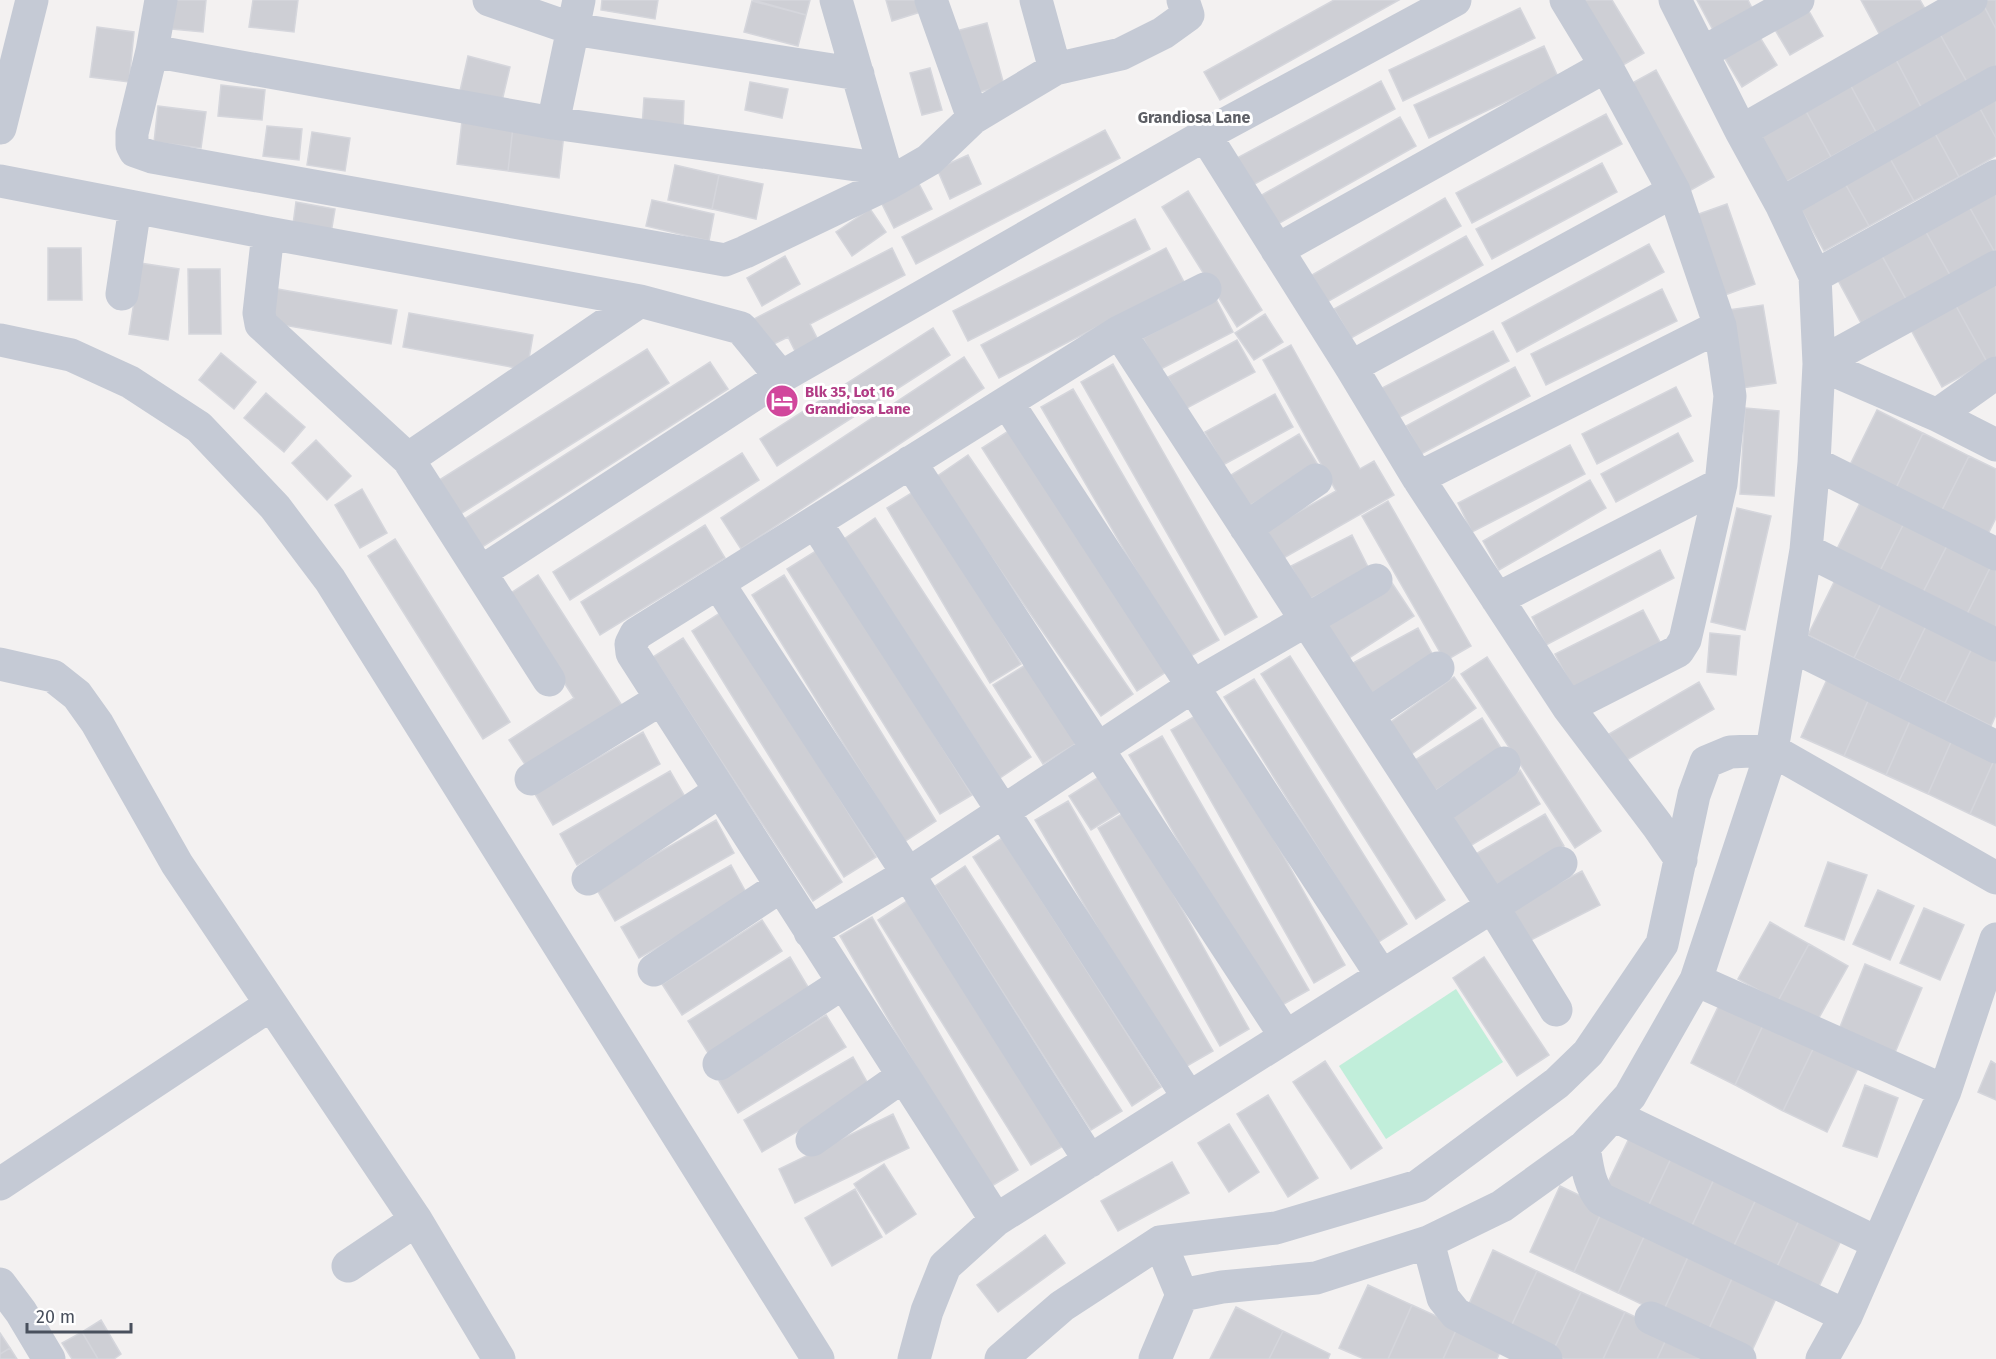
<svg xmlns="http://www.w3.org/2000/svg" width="1996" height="1359" font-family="'Fira Sans',sans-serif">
  <rect width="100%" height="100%" fill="#f3f1f1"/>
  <path fill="#c1eeda" d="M1456,989L1503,1062L1386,1139L1339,1066Z"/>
  <path fill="#cecfd5" stroke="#d5d6dc" stroke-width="1.5" d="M175,0H206L203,32L172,29Z
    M253,0H298L294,32L249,27Z
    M602,0H658L655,19L601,10Z
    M753,0H810L806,15Z
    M886,0H924L927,10L892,21Z
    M1334,0H1399L1220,100L1204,72Z
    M1577,0H1612L1644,53L1618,68Z
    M1697,0H1748L1752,8L1713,30Z
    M1861,0H1920L1928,14L1882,39Z
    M1986,0H1996V29L1982,2Z
    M752,1L806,15L798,46L744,32Z
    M1982,2L1996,29V66L1967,82L1936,27Z
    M1805,4L1823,36L1790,55L1771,23Z
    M1520,8L1535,38L1403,101L1389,70Z
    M987,23L1004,85L973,94L956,31Z
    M97,27L134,32L129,82L90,77Z
    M1936,27L1967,82L1921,107L1892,52Z
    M1756,31L1777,65L1742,87L1721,52Z
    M1544,46L1558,77L1429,138L1414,105Z
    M1892,52L1921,107L1876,132L1846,77Z
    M468,56L510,67L502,101L460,91Z
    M930,68L942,110L922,115L910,73Z
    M1656,70L1714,177L1684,194L1625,87Z
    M1846,77L1876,132L1831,157L1801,102Z
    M1381,81L1395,109L1251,186L1237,158Z
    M750,82L788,89L782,118L745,110Z
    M221,85L265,90L262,120L218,116Z
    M1996,92V138L1977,103Z
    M644,98L684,101L683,129L642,127Z
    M1801,102L1831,157L1786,182L1756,127Z
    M1977,103L1996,138V156L1959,177L1932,128Z
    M158,106L206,112L201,148L154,142Z
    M1606,114L1622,144L1472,223L1456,193Z
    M1400,117L1416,146L1276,225L1260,196Z
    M462,121L513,127L508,171L457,164Z
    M267,126L302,129L299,160L263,156Z
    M513,127L564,134L559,178L508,171Z
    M1932,128L1959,177L1914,201L1887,153Z
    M1105,130L1120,158L916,264L902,237Z
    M312,132L350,138L345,171L307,165Z
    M1887,153L1914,201L1869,226L1842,178Z
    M968,155L981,184L950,199L937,169Z
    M1602,163L1617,192L1492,259L1476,229Z
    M675,165L719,175L712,209L668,200Z
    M719,175L763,184L756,219L712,209Z
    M1842,178L1869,226L1824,251L1797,202Z
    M917,180L932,209L894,228L880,200Z
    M1996,181V250L1994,251L1965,199Z
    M1188,191L1262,310L1237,327L1162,207Z
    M1445,198L1461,226L1327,302L1312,275Z
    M1965,199L1994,251L1950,275L1921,223Z
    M652,200L714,214L709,241L646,226Z
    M296,202L335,209L330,239L292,232Z
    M1727,204L1755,284L1725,295L1696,215Z
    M870,209L886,232L852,256L836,232Z
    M1135,219L1150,249L968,341L953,311Z
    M1921,223L1950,275L1906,299L1877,247Z
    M1466,236L1483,265L1351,338L1334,309Z
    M1649,244L1664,272L1517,352L1502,323Z
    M1877,247L1906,299L1861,323L1833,271Z
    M48,248H81L82,300H48Z
    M892,248L905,275L810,324L819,342L796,353L788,337L762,350L748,322Z
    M1166,248L1184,282L999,378L981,345Z
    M785,256L800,284L762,306L747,278Z
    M140,263L179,269L168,340L129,334Z
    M188,269H220L221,334H189Z
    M1996,281V357L1987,362L1955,304Z
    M272,288L397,310L391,344L266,322Z
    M1662,289L1677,321L1546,385L1531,354Z
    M1216,299L1233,332L1159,370L1143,338Z
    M1955,304L1987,362L1942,387L1910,328Z
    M1763,305L1776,383L1742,388L1729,310Z
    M409,313L533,335L527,370L403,347Z
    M1265,314L1283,342L1254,360L1235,333Z
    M933,328L950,355L777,466L760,439Z
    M1493,331L1509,361L1398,418L1382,388Z
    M1237,340L1255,372L1185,409L1168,377Z
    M1291,345L1360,469L1374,461L1394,495L1282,559L1266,530L1336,491L1263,360Z
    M647,349L669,383L454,518L433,484Z
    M221,353L256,382L234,409L199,380Z
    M964,357L984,388L741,549L721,518Z
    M710,362L728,389L476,551L458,523Z
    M1113,364L1257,617L1225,635L1081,382Z
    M1515,367L1530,396L1421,454L1406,426Z
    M1676,387L1691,416L1597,464L1582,434Z
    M1073,389L1219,640L1187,658L1041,407Z
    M266,393L305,427L284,452L244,418Z
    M1275,394L1293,427L1223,465L1205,432Z
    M1745,408L1779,411L1774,496L1740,494Z
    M1877,410L1923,433L1893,494L1847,471Z
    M1010,430L1166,672L1137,691L982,448Z
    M1678,433L1693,461L1616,502L1601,474Z
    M1923,433L1969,456L1939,516L1893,494Z
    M1299,434L1318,465L1249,506L1231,475Z
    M316,440L351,476L327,500L292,463Z
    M1570,445L1585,474L1472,532L1458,503Z
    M742,453L759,480L570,600L553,572Z
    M968,455L1133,694L1101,716L936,477Z
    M1969,456L1996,469V518L1985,540L1939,516Z
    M1590,480L1606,508L1499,570L1483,541Z
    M362,489L387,533L360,548L335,505Z
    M918,489L1021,664L990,683L887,508Z
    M1865,493L1908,515L1877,577L1834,555Z
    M1388,501L1471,646L1445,661L1362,516Z
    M1737,508L1771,516L1745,630L1711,622Z
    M1908,515L1951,538L1919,600L1877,577Z
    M875,518L1031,757L1000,778L844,539Z
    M705,525L725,558L600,635L581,602Z
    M1352,535L1369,569L1308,600L1291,566Z
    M1951,538L1994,560L1963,622L1919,600Z
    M395,539L510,722L483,739L368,556Z
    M819,549L972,795L940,814L787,569Z
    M1660,550L1674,578L1546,645L1532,617Z
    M1994,560L1996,561V639L1963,622Z
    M1839,572L1885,595L1854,658L1808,635Z
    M538,575L623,707L528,769L509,740L574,698L508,595Z
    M784,575L936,821L904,842L752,595Z
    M1392,583L1414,616L1346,660L1325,627Z
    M1885,595L1930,618L1899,681L1854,658Z
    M1643,610L1661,644L1573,689L1555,654Z
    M723,611L876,857L844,877L692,631Z
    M1930,618L1976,640L1945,703L1899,681Z
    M1418,628L1435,659L1368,696L1351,664Z
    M1710,633L1740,636L1736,675L1707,672Z
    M683,638L842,882L813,901L653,657Z
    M1976,640L1996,650V715L1991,726L1945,703Z
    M1290,656L1445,900L1416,919L1261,674Z
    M1487,657L1601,831L1575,848L1461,674Z
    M1027,664L1077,743L1043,764L993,685Z
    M1829,675L1871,694L1844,756L1801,737Z
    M1454,677L1476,708L1410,755L1388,724Z
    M1254,679L1407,924L1377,943L1224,697Z
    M1699,682L1714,709L1625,761L1609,734Z
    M1871,694L1913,714L1886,775L1844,756Z
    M1202,712L1345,965L1314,983L1171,730Z
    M1913,714L1955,733L1928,794L1886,775Z
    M1482,718L1501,748L1432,793L1412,762Z
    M643,732L660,764L553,825L535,794Z
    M1955,733L1996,756L1970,814L1928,794Z
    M1162,736L1309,990L1275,1009L1129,755Z
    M1996,756V826L1970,814Z
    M1520,770L1540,804L1470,846L1450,812Z
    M670,771L688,802L577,865L560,834Z
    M1102,775L1123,810L1091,830L1069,796Z
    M1068,801L1213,1051L1180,1070L1035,820Z
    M1127,811L1249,1029L1220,1046L1098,828Z
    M1545,814L1564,846L1493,887L1474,855Z
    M716,820L734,853L615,921L596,888Z
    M1002,838L1161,1087L1132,1106L973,857Z
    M1828,862L1867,875L1844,940L1805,926Z
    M731,865L748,896L639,958L621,927Z
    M965,866L1122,1111L1091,1130L935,886Z
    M1582,871L1600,905L1527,942L1510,908Z
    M1878,890L1914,906L1890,960L1853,944Z
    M910,899L1063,1146L1031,1165L878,920Z
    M1924,908L1964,925L1940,980L1900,963Z
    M872,917L1018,1170L987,1189L840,936Z
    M762,920L782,951L682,1015L662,984Z
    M1770,922L1809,944L1778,1001L1738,979Z
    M1809,944L1848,966L1816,1023L1778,1001Z
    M790,957L811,992L710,1056L688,1021Z
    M1484,957L1549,1055L1517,1076L1453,978Z
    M1865,964L1922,988L1894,1055L1838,1032Z
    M1722,999L1765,1021L1735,1085L1691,1063Z
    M826,1015L846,1047L738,1113L719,1081Z
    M1765,1021L1814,1047L1783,1111L1735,1085Z
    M1814,1047L1858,1068L1827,1132L1783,1111Z
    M853,1057L871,1089L762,1152L744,1120Z
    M1325,1061L1382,1148L1351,1169L1293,1082Z
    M1991,1061L1996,1064V1100L1978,1092Z
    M1865,1085L1898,1098L1877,1157L1843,1146Z
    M1268,1095L1318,1178L1288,1197L1237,1114Z
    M893,1114L909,1148L795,1203L779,1169Z
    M1229,1124L1259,1172L1229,1192L1198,1143Z
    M1633,1130L1675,1150L1644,1215L1602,1195Z
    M1675,1150L1718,1171L1687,1236L1644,1215Z
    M1172,1162L1189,1193L1118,1231L1101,1201Z
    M884,1164L916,1214L886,1234L854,1184Z
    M1718,1171L1760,1191L1729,1256L1687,1236Z
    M1560,1186L1604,1207L1574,1272L1530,1252Z
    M855,1189L882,1237L832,1266L805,1218Z
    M1760,1191L1803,1212L1772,1277L1729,1256Z
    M1604,1207L1648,1228L1618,1293L1574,1272Z
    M1803,1212L1845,1232L1814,1297L1772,1277Z
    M1648,1228L1692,1248L1662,1314L1618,1293Z
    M1045,1235L1065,1263L998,1312L977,1285Z
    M1692,1248L1736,1270L1706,1335L1662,1314Z
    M1493,1250L1537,1271L1508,1333L1465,1313Z
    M1736,1270L1780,1290L1750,1355L1706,1335Z
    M1537,1271L1581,1292L1552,1353L1508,1333Z
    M1368,1285L1412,1305L1388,1359H1364L1339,1348Z
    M1581,1292L1625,1312L1603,1359H1564L1552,1353Z
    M1412,1305L1458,1326L1443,1359H1388Z
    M1236,1307L1283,1331L1269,1359H1210Z
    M1625,1312L1669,1333L1657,1359H1603Z
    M101,1320L121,1354L114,1359H98L82,1332Z
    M1458,1326L1502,1347L1497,1359H1443Z
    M1283,1331L1330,1354L1328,1359H1269Z
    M82,1332L98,1359H72L62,1343Z
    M0,1333L10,1348L0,1354Z
    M1669,1333L1711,1359H1657Z
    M10,1348L17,1359H0V1354Z"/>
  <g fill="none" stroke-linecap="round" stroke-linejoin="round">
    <path stroke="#c5cad5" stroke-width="33" d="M161,0L152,51L132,133V145L135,151L152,157L725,260L745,252L889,183L929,160L973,118L1055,69L1121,54L1163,33L1188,15L1183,0
      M489,0L573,29L858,74
      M836,0L889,183
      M931,0L973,118
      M1036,0L1055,69
      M1566,0L1606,66L1674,191L1720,326L1730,396L1721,484L1685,640L1678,651L1568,707
      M152,51L553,123L885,169
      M1702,53L1798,0
      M553,123L579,0
      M0,128L32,0
      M1741,131L1971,0
      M1205,135L1351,367L1418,478L1568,707L1657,825L1681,860
      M0,181L268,233L640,301L741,328L781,377
      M1781,204L1996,82
      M268,233L259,313L261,324L408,459L549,680
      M1277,250L1606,66
      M1815,276L1996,176
      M122,294L135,207
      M1119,332L1492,906L1556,1010
      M0,340L71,355L130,382L199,427L275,507L330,580L818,1359
      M1819,364L1996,267
      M1819,364L1937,415L1996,445
      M1351,367L1674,191
      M1007,402L1382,976
      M1937,415L1996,373
      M408,459L640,301
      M910,462L1286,1037
      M1814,463L1996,554
      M1418,478L1720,326
      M815,522L1189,1098
      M1246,528L1316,480
      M1806,550L1996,645
      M481,572L781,377L1205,135L1455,0
      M718,583L908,874L1090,1161
      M1497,599L1721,484
      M1790,645L1996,747
      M0,664L53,676L77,695L97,723L177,864L416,1220L499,1359
      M1368,715L1438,668
      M531,779L661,699
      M1432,813L1504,763
      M588,879L720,791
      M810,932L908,874L1193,686L1376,580
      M654,970L781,886
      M1696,980L1945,1091
      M719,1064L843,983
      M1613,1115L1878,1243
      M812,1140L903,1076
      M1584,1147C1587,1165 1589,1185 1601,1199L1846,1316
      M0,1184L270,1005
      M996,1220L632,653L631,644L636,634L1119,332L1205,289
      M1160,1242L1182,1295
      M1428,1242L1443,1298L1456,1314L1546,1359
      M348,1266L416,1220
      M0,1284L21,1312L49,1359
      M1651,1318L1740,1359
      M914,1359L927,1311L945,1266L996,1220L1561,863
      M1001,1359L1062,1306L1160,1242L1276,1228L1418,1186L1557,1083L1588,1053L1662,944L1694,795L1706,762L1730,752L1772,750L1996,878
      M1155,1359L1182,1295L1222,1287L1316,1278L1428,1242L1502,1206L1584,1147L1630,1096L1696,980L1772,750L1806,550L1814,463L1819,364L1815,276L1781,204L1741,131L1675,0
      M1822,1359L1846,1316L1945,1091L1996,939"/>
  </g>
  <defs>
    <symbol id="hotel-disc" viewBox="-11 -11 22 22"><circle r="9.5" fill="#d1479c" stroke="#fff"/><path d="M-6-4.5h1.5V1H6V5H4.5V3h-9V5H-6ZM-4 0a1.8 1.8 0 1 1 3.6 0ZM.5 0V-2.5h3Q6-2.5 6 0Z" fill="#fff"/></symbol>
  </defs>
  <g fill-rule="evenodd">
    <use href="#hotel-disc" x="763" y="382" width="38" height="38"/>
  </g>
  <g text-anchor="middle" stroke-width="6" stroke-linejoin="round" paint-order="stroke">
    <g font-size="15" font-weight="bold" fill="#b23c85" stroke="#fff" text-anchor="start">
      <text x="805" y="397">Blk 35, Lot 16<tspan x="805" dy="17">Grandiosa Lane</tspan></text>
    </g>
    <g font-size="16" font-weight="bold" fill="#5d5f65" stroke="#fff">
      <text x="1194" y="123">Grandiosa Lane</text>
    </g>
  </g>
  <path d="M27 1323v9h104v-9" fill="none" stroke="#49505d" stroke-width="3"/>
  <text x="36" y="1323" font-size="18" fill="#49505d" stroke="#ffffff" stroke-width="4.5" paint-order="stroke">20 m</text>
</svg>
